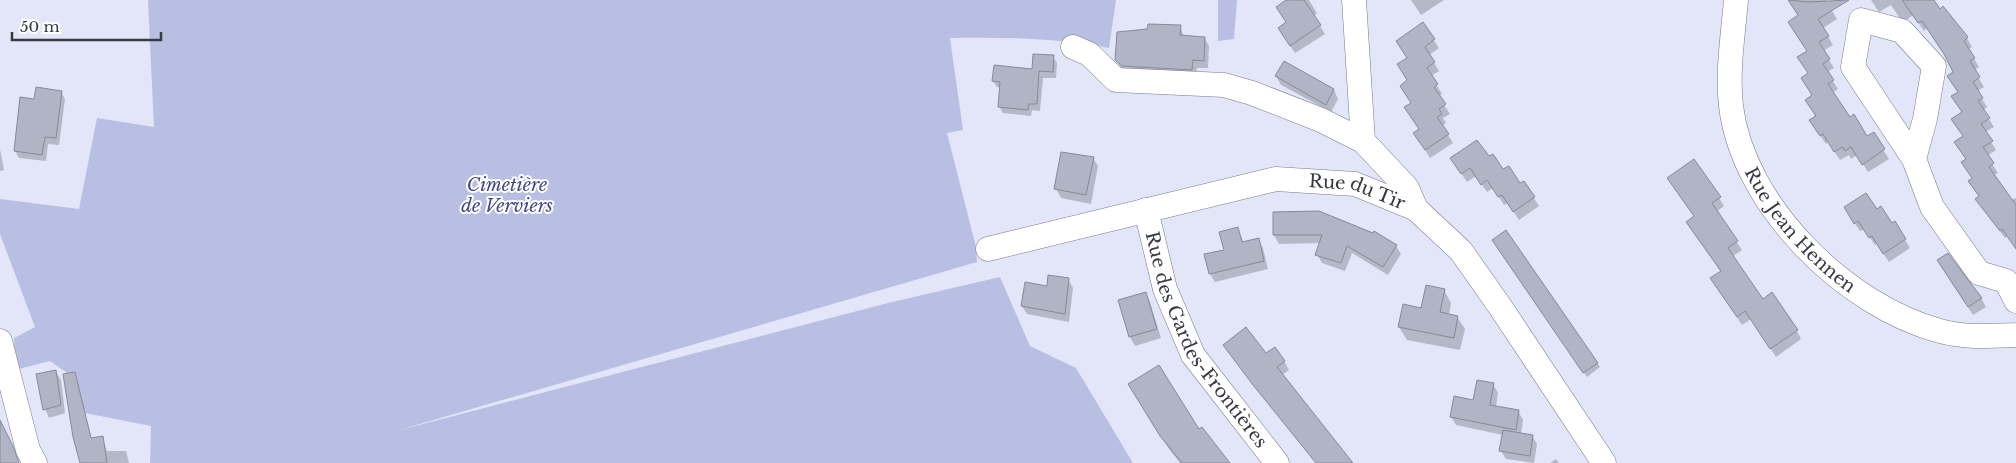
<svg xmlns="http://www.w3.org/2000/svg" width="2016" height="463" font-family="'Libre Baskerville',serif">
  <rect width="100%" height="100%" fill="#e3e6f8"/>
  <path fill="#b8bfe2" d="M148,0H1116L1109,48C1058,38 1002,37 950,38L963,130L947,133L976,247L977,262L396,431L888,303L1000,277L1030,346L1076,368L1133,463H150L151,426L85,413L73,377L50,361L15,370L14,338L35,327L0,234V199L79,209L97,118L154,127Z
    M1218,0H1237L1234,39L1218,41Z"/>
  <path fill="#0003" d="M1288,0H1309L1317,13L1314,16L1325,34L1295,53L1284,37L1288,23Z
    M1411,0H1444L1421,15Z
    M1789,0H1828L1826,1L1837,19L1823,28L1833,45L1823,51L1834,68L1827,72L1838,89L1832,93L1850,119L1867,138L1873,134L1889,159L1868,172L1857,155L1851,159L1849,155L1840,160L1828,142L1826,144L1816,129L1808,52L1799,16Z
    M1871,0H1932L1939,10L1943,8L1967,38L1972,47L1968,49L1979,67L1974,70L1984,87L1977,91L1987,107L1983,110L1994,127L1985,132L1996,150L1987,156L1998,173L1994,175L2011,200L2016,198V248L2008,236L2005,238L1976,199L1980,197L1967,160L1959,92L1954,73L1947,58L1927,28L1924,31L1913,15L1903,23L1891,5L1879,12Z
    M1423,24L1439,48L1429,55L1439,71L1431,76L1442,94L1438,96L1450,114L1443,118L1446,123L1442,126L1453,143L1430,158L1420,142V130L1409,81L1408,58Z
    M1180,26L1184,37L1204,38L1209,46L1208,68H1197L1196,77L1127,74L1121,68L1116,59Z
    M1053,57L1057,63L1056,78H1043L1040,111L1032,110L1031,116L1003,113L999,106L1001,88L997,87L993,81L1034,71Z
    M1284,63L1334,90L1338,99L1331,112L1281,85L1276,76Z
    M61,92L65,99L59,145L48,144L46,161L19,158L15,151L35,100Z
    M0,149L4,170L0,171Z
    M1093,158L1098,166L1091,204L1061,198L1056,189Z
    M1489,158L1520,184L1523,182L1539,206L1519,220L1508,203L1504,205L1493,188L1487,192L1476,176L1467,182L1457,167Z
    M1674,186L1719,198L1724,206L1716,212L1742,250L1733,256L1763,301L1797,331L1801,339L1776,357L1751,319L1742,325L1717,287L1721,272L1687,223L1695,217Z
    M1876,210L1892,225L1895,223L1910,248L1889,262L1877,244L1875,245L1864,229L1860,231L1850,216Z
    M1274,213L1396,246L1401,254L1388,275L1352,253L1345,271L1322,263L1317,254L1321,243L1279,244L1274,235Z
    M1238,229L1244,243L1258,240L1263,248L1268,269L1215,282L1210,274L1206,255L1226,251Z
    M1495,245L1597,363L1600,367L1587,377Z
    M1943,269L1981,298L1986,307L1973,315Z
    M1068,279L1073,288L1069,322L1027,314L1022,306L1048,288Z
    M1444,290L1451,303L1449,315L1457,317L1465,329L1460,350L1407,340L1399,327Z
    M1145,293L1150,302L1161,338L1135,346L1130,337L1120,301Z
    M1230,354L1266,355L1284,361L1289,370L1282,375L1350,463H1316Z
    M56,372L61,380L65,413L49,418L45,409Z
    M74,373L92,439L102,437L107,451H126L129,463H80Z
    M1493,384L1498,393L1496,407L1518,411L1523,420L1521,434L1532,436L1537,444L1534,463L1506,459L1501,451L1503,435L1456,425L1451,417Z
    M1137,397L1199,431L1228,463H1180L1169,449Z
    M1556,459L1559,463H1550Z"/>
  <path fill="#b1b4c5" stroke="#858998" d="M1286,0H1304L1321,25L1290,46L1278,28L1286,22L1276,7Z
    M1788,0L1807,2L1849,0L1818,19L1829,36L1819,42L1830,59L1823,64L1834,80L1828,84L1850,117L1854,114L1867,136L1874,132L1885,149L1862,165L1851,147L1845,151L1843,147L1834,152L1823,134L1820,136L1809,120L1816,116L1805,100L1812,95L1801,78L1808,73L1797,57L1807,51L1788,22L1798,15Z
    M1902,0H1934L1940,9L1943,6L1968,37L1964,41L1975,58L1970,61L1980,77L1973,82L1983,98L1978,101L1990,118L1981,124L1993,141L1983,147L1994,163L1989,167L2016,205V249L2002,229L2000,231L1975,199L1979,196L1968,181L1972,178L1961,162L1966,159L1954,142L1963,136L1951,119L1962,112L1951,96L1958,92L1947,76L1953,72L1944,54L1922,21L1918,23Z
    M1423,22L1435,39L1425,47L1435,62L1427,68L1438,84L1434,87L1446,104L1439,109L1442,114L1437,117L1449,134L1425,150L1413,133L1419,129L1404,107L1411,103L1400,86L1407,80L1397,64L1407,58L1396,41Z
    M1148,24L1181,25L1180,35L1205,37L1204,61L1193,60L1192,70L1122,66L1115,60L1117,32L1147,29Z
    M1033,54L1054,55L1053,72L1039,71L1037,104H1029L1028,110L998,107L1000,82L992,81L994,65L1032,69Z
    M1284,61L1334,89L1326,105L1275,76Z
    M36,87L62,91L56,138L45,137L42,155L14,151L20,97L34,99Z
    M1477,140L1489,156L1493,154L1503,169L1509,166L1520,183L1524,181L1535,197L1513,212L1502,195L1498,197L1487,180L1481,185L1470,168L1461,174L1450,158Z
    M1061,152L1094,157L1086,195L1054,189Z
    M1694,159L1721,197L1712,203L1738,241L1728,248L1763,299L1772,292L1798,330L1770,349L1745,311L1737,317L1710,278L1721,271L1686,222L1694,216L1667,178Z
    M1866,193L1877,209L1881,206L1892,223L1895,221L1906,239L1883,254L1872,236L1869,238L1858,221L1854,224L1844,207Z
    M1319,211L1373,233L1374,231L1397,245L1383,267L1347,246L1341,263L1315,255L1322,235H1273V212Z
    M1238,227L1242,242L1259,238L1264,261L1209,274L1204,254L1224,250L1219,232Z
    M1506,230L1598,363L1583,373L1492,240Z
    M1948,253L1982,298L1968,307L1937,260Z
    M1048,275L1069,278L1065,314L1021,306L1025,282L1047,286Z
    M1426,285L1445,289L1440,312L1458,316L1454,338L1398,327L1403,304L1421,308Z
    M1146,292L1157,329L1129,337L1118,300Z
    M1246,327L1266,353L1275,347L1285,361L1277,367L1353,463H1316L1253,385L1223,345Z
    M1159,365L1199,429L1202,427L1230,463H1182L1160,436L1128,384Z
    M56,370L61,405L43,410L36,374Z
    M75,372L91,438L103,436L107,463H80L73,437L63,374Z
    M1477,380L1494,383L1490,405L1519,410L1516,430L1450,417L1454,396L1473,400Z
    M0,420L13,446L19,463H0Z
    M1503,430L1533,435L1530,456L1499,451Z"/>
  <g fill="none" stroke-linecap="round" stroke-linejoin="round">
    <defs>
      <g id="minor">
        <path d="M1354,0L1363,141"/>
        <path id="s1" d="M1736,0C1733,35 1727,71 1731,106C1743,206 1846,306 1940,331C1965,338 1991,336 2016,335"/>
        <path d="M1073,47L1089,54L1116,80L1224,85L1252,93L1321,120L1363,141L1407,188L1416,209"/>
        <path d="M1914,159L1925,119L1934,66L1902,31L1861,20L1853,67L1914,159L1932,207L1979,273L2006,281L2016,301"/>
        <path id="s2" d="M1146,210L1165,289L1193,355L1277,463"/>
        <path id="s3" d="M988,249L1276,179L1355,184L1416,209L1461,251L1501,308L1604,463"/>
        <path d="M0,341L28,450L35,463"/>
      </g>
    </defs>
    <use href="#minor" stroke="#777a89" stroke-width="25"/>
    <use href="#minor" stroke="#fff" stroke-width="24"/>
  </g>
  <g text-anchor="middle" stroke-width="4" stroke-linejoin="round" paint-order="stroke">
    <g font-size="18" font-style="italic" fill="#41478b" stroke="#fff">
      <text x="507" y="191">Cimetière<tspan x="507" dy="21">de Verviers</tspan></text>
    </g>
    <g font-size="18" fill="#383a41" stroke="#fff">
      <text dy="6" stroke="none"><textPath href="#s3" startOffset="379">Rue du Tir</textPath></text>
      <text dy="6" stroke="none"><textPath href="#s1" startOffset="252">Rue Jean Hennen</textPath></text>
      <text dy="6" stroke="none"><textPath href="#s2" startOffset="145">Rue des Gardes-Frontières</textPath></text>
    </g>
  </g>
  <path d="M12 32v8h149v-8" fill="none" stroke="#383a41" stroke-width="2.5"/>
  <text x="20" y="32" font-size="15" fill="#383a41" stroke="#ffffff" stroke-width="4" paint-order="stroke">50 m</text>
</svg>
